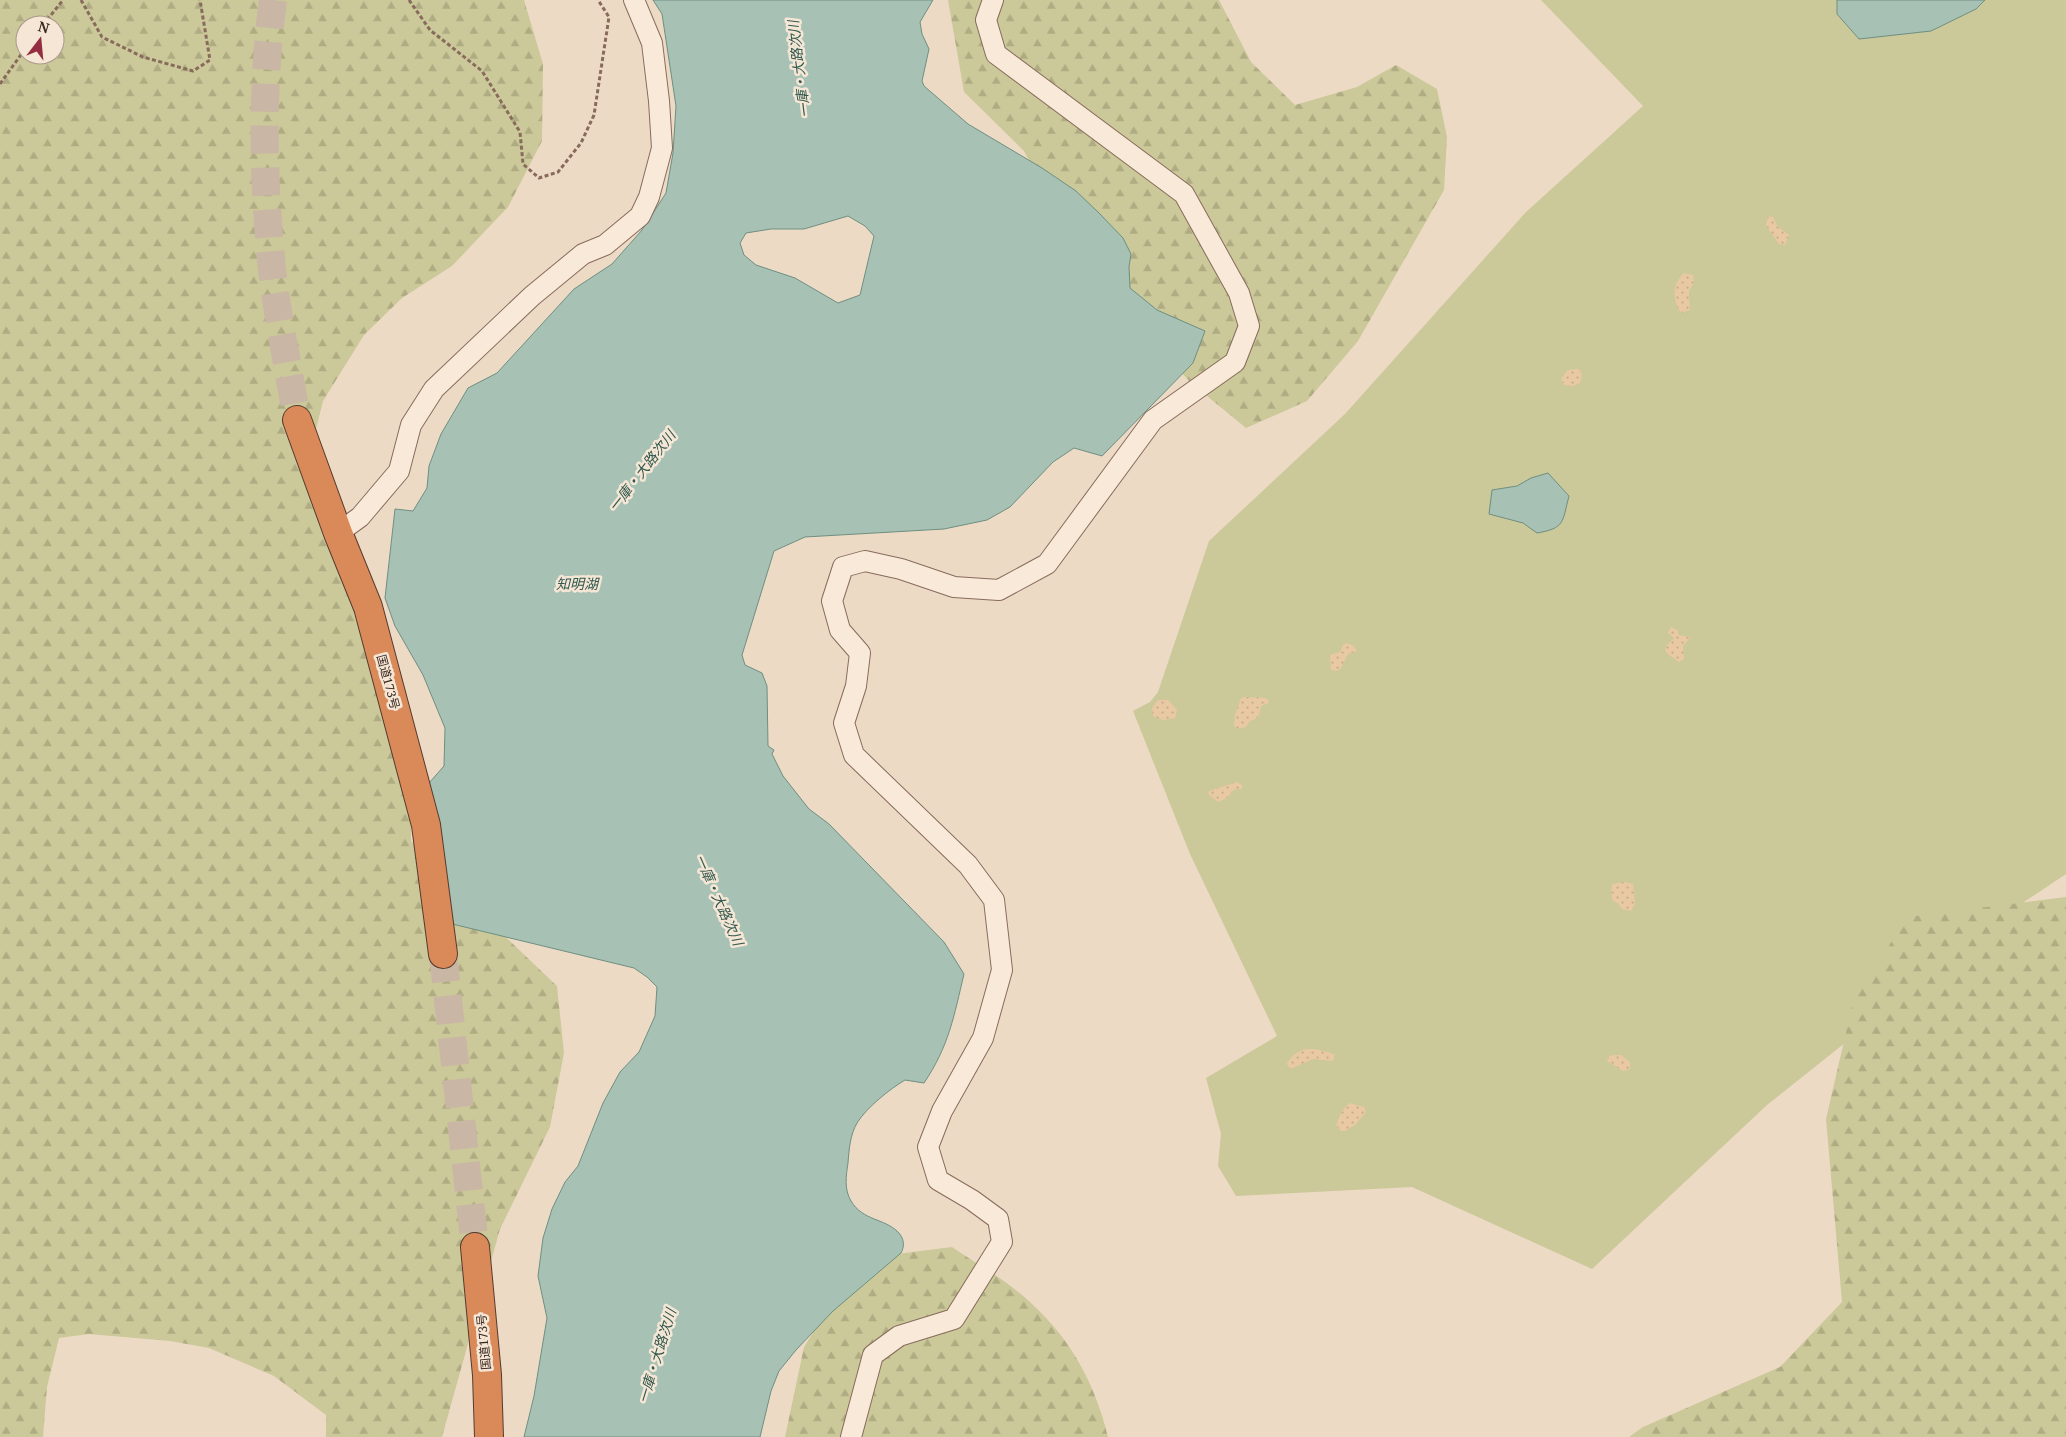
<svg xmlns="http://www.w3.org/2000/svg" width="2066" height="1437" font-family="'Noto Serif','Noto Sans JP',serif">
  <defs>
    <pattern id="forest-firs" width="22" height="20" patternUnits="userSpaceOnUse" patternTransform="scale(1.25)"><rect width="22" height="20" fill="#cbc899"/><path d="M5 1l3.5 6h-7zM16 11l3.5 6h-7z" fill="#afac83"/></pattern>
    <pattern id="sand-dots" width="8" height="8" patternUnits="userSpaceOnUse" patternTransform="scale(1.25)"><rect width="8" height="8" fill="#e8c9a3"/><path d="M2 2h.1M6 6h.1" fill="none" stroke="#c8ad8c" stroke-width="1.8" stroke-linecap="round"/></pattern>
  </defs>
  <rect width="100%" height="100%" fill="#eddac5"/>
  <path fill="#cbc899" d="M1541,0H2066V874L2012,910L1767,1105L1592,1269L1412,1187L1236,1196L1218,1166L1221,1134L1206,1078L1277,1036L1190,854L1133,711L1150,702L1158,692L1209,541L1345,414L1526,212L1643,106Z"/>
  <path fill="url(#forest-firs)" fill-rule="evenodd" d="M0,0H524L543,64L542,141L508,207L452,266L402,298L364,335L323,401L308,461L340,550L353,608L377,649L411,800V841L494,926L557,986L564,1053L550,1127L500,1229L442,1437H326V1415L274,1376L209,1348L170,1341L89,1334L59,1338L47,1387L43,1437H0ZM25,25H55V55H25Z
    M948,0H1219L1251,62L1295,105L1357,87L1396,65L1437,89L1447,137L1444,190L1358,341L1307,401L1246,428L1190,382L1095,277L1024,151L964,92Z
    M2066,897V1437H1629L1643,1427L1780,1367L1842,1302L1826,1119L1854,998L1908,917Z
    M952,1247C975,1263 1001,1277 1022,1295C1067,1333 1094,1379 1108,1437H785L804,1347L841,1288L897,1254Z"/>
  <path fill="url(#sand-dots)" d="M1768,216L1773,217L1778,227L1789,235L1785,245L1779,244L1766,226Z
    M1684,273L1693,275L1694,283L1689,291L1690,310L1681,313C1672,300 1672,284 1684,273Z
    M1578,369L1582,373L1580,383L1573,386L1564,385L1561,379L1568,370Z
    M1671,627L1677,630L1679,635L1691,637L1683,646L1684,659L1679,662L1669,655L1665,650L1667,645L1674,638L1668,633Z
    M1346,643L1352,645L1357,650L1355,652L1348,654L1341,668L1337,671L1331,670L1330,655L1340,652L1343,645Z
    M1245,697L1267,698L1269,703L1261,706C1259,714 1260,719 1250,721L1246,727L1238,729L1234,726L1235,715L1241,698Z
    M1158,700H1168L1177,710L1175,718L1163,720L1153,716L1152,708Z
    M1237,782L1242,785V789H1235L1227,798L1218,802L1209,795L1208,792L1212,790Z
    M1624,882L1633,884L1635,904L1631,911L1622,909L1618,903L1613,901L1611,892L1612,884Z
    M1307,1049H1315L1335,1054L1333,1061L1313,1059L1293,1068H1288L1287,1063C1293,1055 1297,1051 1307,1049Z
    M1614,1055H1621L1630,1062V1069L1623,1071L1607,1061L1609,1056Z
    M1349,1103L1364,1107L1366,1112L1355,1125L1345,1131H1341L1336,1125L1342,1111Z"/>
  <path fill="#a7c1b4" stroke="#6e8f81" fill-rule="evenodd" d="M653,0H933L920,22L922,34L929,49L922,81L924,86L968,124L1042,168L1076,191L1099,213L1123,238L1131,254L1129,267L1130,288L1157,310L1205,331L1193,363L1102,456L1074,448L1053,462L1010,507L987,520L944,529L805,537L774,551L742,655L745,665L762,673L767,686L768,746L774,750L772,754L783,776L809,809L829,824L944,942L964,974C954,1016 949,1046 924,1083L905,1080C890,1089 867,1107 857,1123C850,1135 849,1150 848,1163C846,1176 844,1189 851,1201C863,1221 884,1218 898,1232C904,1238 905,1246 901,1253L833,1311L796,1350L779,1371L771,1391L760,1437H524L534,1396L547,1318L538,1276L543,1238L552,1209L565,1182L578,1166L603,1103L620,1072L639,1052L655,1016L657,987L647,977L634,968L444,922L415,799L444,766L445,728L423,675L395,626L385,598L395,509L413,511L427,488L429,466L441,434L468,388L497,373L574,289L612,264L642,230L666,193L673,153L676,106L662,14ZM848,216L865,226L874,236L860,295L838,303L795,278L756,265L744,255L740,243L746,233L771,229H804Z
    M1837,0H1985L1976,9L1931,31L1859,39L1837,14Z
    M1548,473L1569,496C1562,523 1565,528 1537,533L1523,523L1489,514L1492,490L1517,486L1531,478Z"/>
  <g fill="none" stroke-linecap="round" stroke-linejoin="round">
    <path stroke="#c9b6a4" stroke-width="28" stroke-dasharray="28 14" stroke-linecap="butt" d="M273,0C261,90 263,179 272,270C278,320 289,370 297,420
      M443,954L475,1247"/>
    <defs>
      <path id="street" d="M338,533L360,517L399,471L411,425L434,389L532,296L583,254L605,245L640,216L649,197L662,148L659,101L652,43L634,0
        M851,1437L873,1355L899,1336L954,1319L1002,1242L998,1219L972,1200L938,1180L928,1147L942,1111L983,1038L1002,970L994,900L968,865L854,755L844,723L856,686L860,653L840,630L832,601L843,567L865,561L901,569L954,587L999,590L1047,564L1153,420L1235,362L1249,326L1239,293L1184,194L996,54L986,20L993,0"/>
      <path id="highway" d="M297,420L338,533L368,607L426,825L443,954
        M475,1247L487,1375L489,1437"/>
    </defs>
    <use href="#street" stroke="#886b5c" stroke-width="22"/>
    <use href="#highway" stroke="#563b30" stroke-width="30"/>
    <path stroke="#886b5c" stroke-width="3" stroke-dasharray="4 2.5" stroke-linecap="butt" d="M81,0L102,37L143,57L193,71L210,60L200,0
      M409,0L430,30L482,71L520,132L523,164L539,178L558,172L581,143L594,115L609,17L598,0
      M43,25L63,0
      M0,84L25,49"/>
    <use href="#street" stroke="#f8e9d9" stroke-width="20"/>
    <use href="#highway" stroke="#da8a59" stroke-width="28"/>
  </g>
  <g text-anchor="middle" stroke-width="5" stroke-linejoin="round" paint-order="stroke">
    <g font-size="12" fill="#38271f" stroke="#f5e6d5">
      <text transform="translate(388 682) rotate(75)" y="4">国道173号</text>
      <text transform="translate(484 1342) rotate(-95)" y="4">国道173号</text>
    </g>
    <g font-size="14" font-style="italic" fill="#2f584e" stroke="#f5e6d5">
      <text transform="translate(799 69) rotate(-97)" y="5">一庫・大路次川</text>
      <text transform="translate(642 471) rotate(-52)" y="5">一庫・大路次川</text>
      <text x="577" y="589">知明湖</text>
      <text transform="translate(719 900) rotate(66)" y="5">一庫・大路次川</text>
      <text transform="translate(657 1356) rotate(-73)" y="5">一庫・大路次川</text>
    </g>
  </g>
  <g transform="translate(40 40) rotate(16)"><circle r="24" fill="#f5e6d5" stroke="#a99a8c"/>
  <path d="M0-4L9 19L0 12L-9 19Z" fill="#952d41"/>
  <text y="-8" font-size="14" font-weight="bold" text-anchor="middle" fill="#38271f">N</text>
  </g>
</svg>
